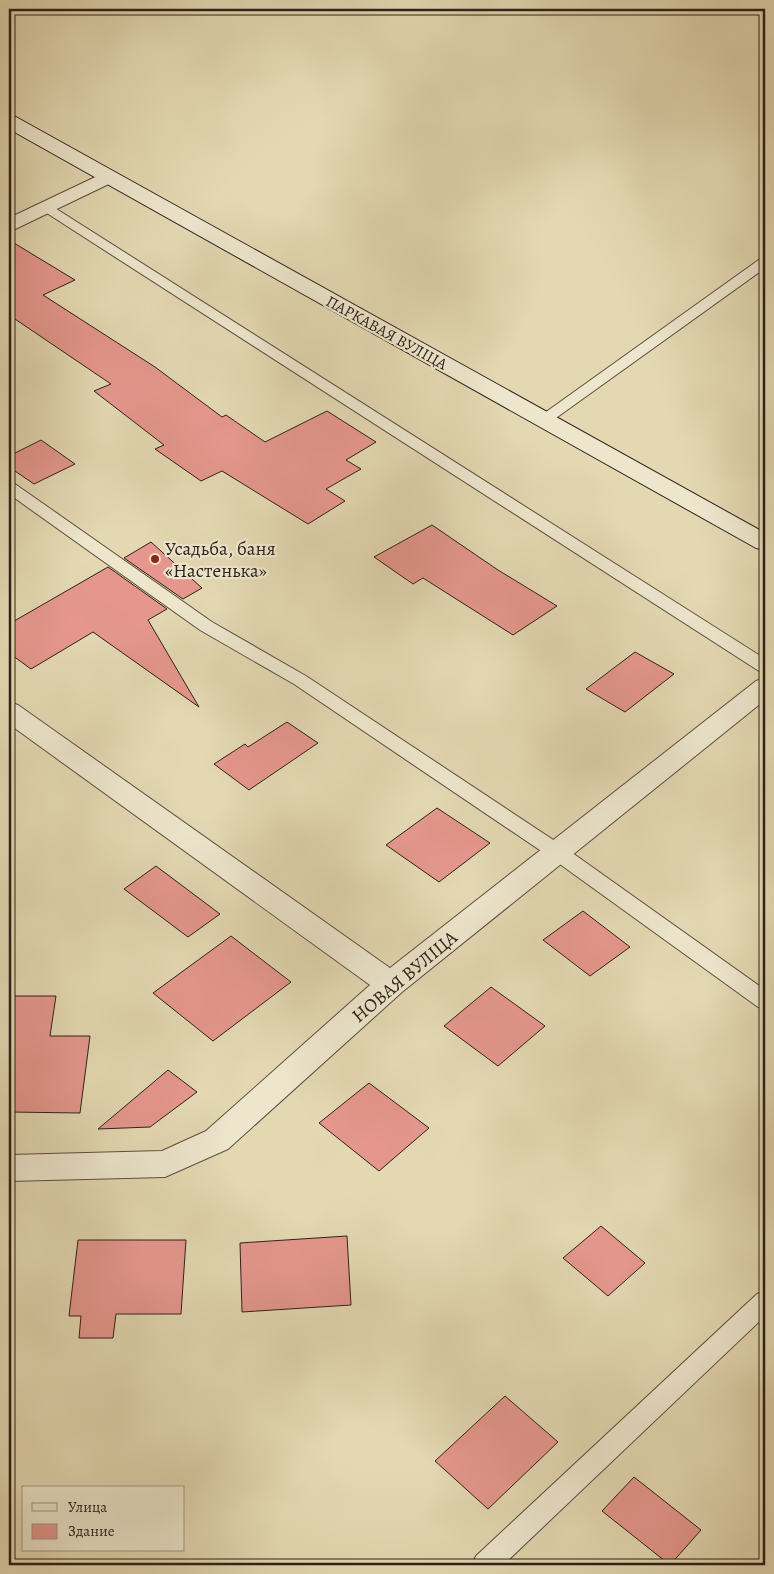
<svg xmlns="http://www.w3.org/2000/svg" width="774" height="1574" font-family="Alegreya,serif">
  <rect width="100%" height="100%" fill="#e3d8b2"/>
  <filter id="stains"><feTurbulence type="fractalNoise" baseFrequency=".004" numOctaves="4"/><feColorMatrix values="0 0 0 0 .2 0 0 0 0 .09 0 0 0 0 .02 0 0 0 .5 -.17"/></filter>
  <radialGradient id="worn" r=".72"><stop offset=".6" stop-color="#630" stop-opacity="0"/><stop offset="1" stop-color="#630" stop-opacity=".3"/></radialGradient>
  <path fill="#e5978d" stroke="#2e2019" d="M9,240L75,280L43,295L155,367L222,417L226,415L265,442L327,411L376,442L346,460L361,469L326,489L345,501L308,524L222,471L201,481L155,449L164,445L94,391L111,384L9,315Z
    M41,440L75,464L34,484L9,467V456Z
    M432,525L498,570L557,606L513,635L423,578L413,584L374,557Z
    M151,542L202,588L183,599L124,558Z
    M108,567L167,609L148,620L199,707L93,632L31,669L9,653V624Z
    M635,652L674,674L625,712L586,689Z
    M287,722L318,743L249,790L214,764L245,744L248,747Z
    M437,808L490,843L439,882L386,845Z
    M156,866L220,914L188,937L124,889Z
    M583,911L630,947L590,976L543,940Z
    M231,936L291,982L213,1041L153,993Z
    M491,987L545,1026L498,1066L444,1026Z
    M9,996H56L50,1036H90L80,1113L9,1112Z
    M168,1070L197,1092L150,1127L98,1129Z
    M369,1083L429,1128L379,1171L319,1123Z
    M601,1226L645,1263L608,1296L563,1258Z
    M347,1236L351,1305L242,1312L240,1243Z
    M78,1240H186L181,1314H116L113,1338H79L81,1316H69Z
    M505,1396L558,1442L488,1509L435,1461Z
    M634,1477L701,1530L670,1565L602,1511Z"/>
  <g fill="none" stroke-linecap="round" stroke-linejoin="round">
    <defs>
      <path id="lane" d="M47,203L765,659V673L759,671L42,210L40,207Z
        M765,258V268L549,423H539L536,420L539,417L760,259Z
        M9,482L15,484L212,622L306,676L564,847L765,990V1009L758,1007L550,857L294,684L200,630L9,494Z
        M765,1291V1316L503,1565H472L476,1556L757,1294Z"/>
      <path id="street" d="M108,171L115,173L118,177L115,181L9,232V218Z
        M765,678V700L402,992L228,1149L165,1177L9,1181V1155L162,1151L206,1131L370,985L9,724V702L18,705L390,968L756,681Z"/>
      <path id="secondary" d="M9,115L16,117L765,533V550L756,548L9,129Z"/>
    </defs>
    <use href="#lane" stroke="#5b4e3f" stroke-width="2"/>
    <use href="#street" stroke="#5b4e3f" stroke-width="2"/>
    <use href="#secondary" stroke="#2e2019" stroke-width="2"/>
    <use href="#lane" fill="#ede6cd" fill-rule="evenodd"/>
    <use href="#street" fill="#ede6cd" fill-rule="evenodd"/>
    <use href="#secondary" fill="#ede6cd" fill-rule="evenodd"/>
  </g>
  <circle fill="#8f2418" stroke="#ede6cd" stroke-width="2" cx="155" cy="559" r="5"/>
  <g text-anchor="middle" stroke-width="4.5" stroke-linejoin="round" paint-order="stroke">
    <g font-size="16" fill="#2e2019" stroke="#ede6cd">
      <text transform="translate(387 332) rotate(29)" y="6">ПАРКАВАЯ ВУЛІЦА</text>
    </g>
    <g font-size="19" fill="#2e2019" stroke="#ede6cd" text-anchor="start">
      <text x="165" y="555">Усадьба, баня<tspan x="165" dy="22">«Настенька»</tspan></text>
    </g>
    <g font-size="19" fill="#2e2019" stroke="#ede6cd">
      <text transform="translate(404 976) rotate(-40)" y="7">НОВАЯ ВУЛІЦА</text>
    </g>
  </g>
  <rect width="774" height="1574" fill="none" stroke="#e3d8b2" stroke-width="30"/>
  <rect x="10" y="10" width="754" height="1554" fill="none" stroke="#2e2019" stroke-width="2.5"/>
  <rect x="15" y="15" width="744" height="1544" fill="none" stroke="#2e2019"/>
  <rect x="22" y="1486" width="162" height="65" fill="#ede6cd" stroke="#a19785"/>
  <rect x="32" y="1503" width="25" height="8" fill="#ede6cd" stroke="#a19785"/>
  <text x="68" y="1512" font-size="15" fill="#2e2019">Улица</text>
  <rect x="32" y="1524" width="25" height="15" fill="#e5978d" stroke="#a19785"/>
  <text x="68" y="1536" font-size="15" fill="#2e2019">Здание</text>
  <rect width="100%" height="100%" filter="url(#stains)"/>
  <rect width="100%" height="100%" fill="url(#worn)"/>
</svg>
